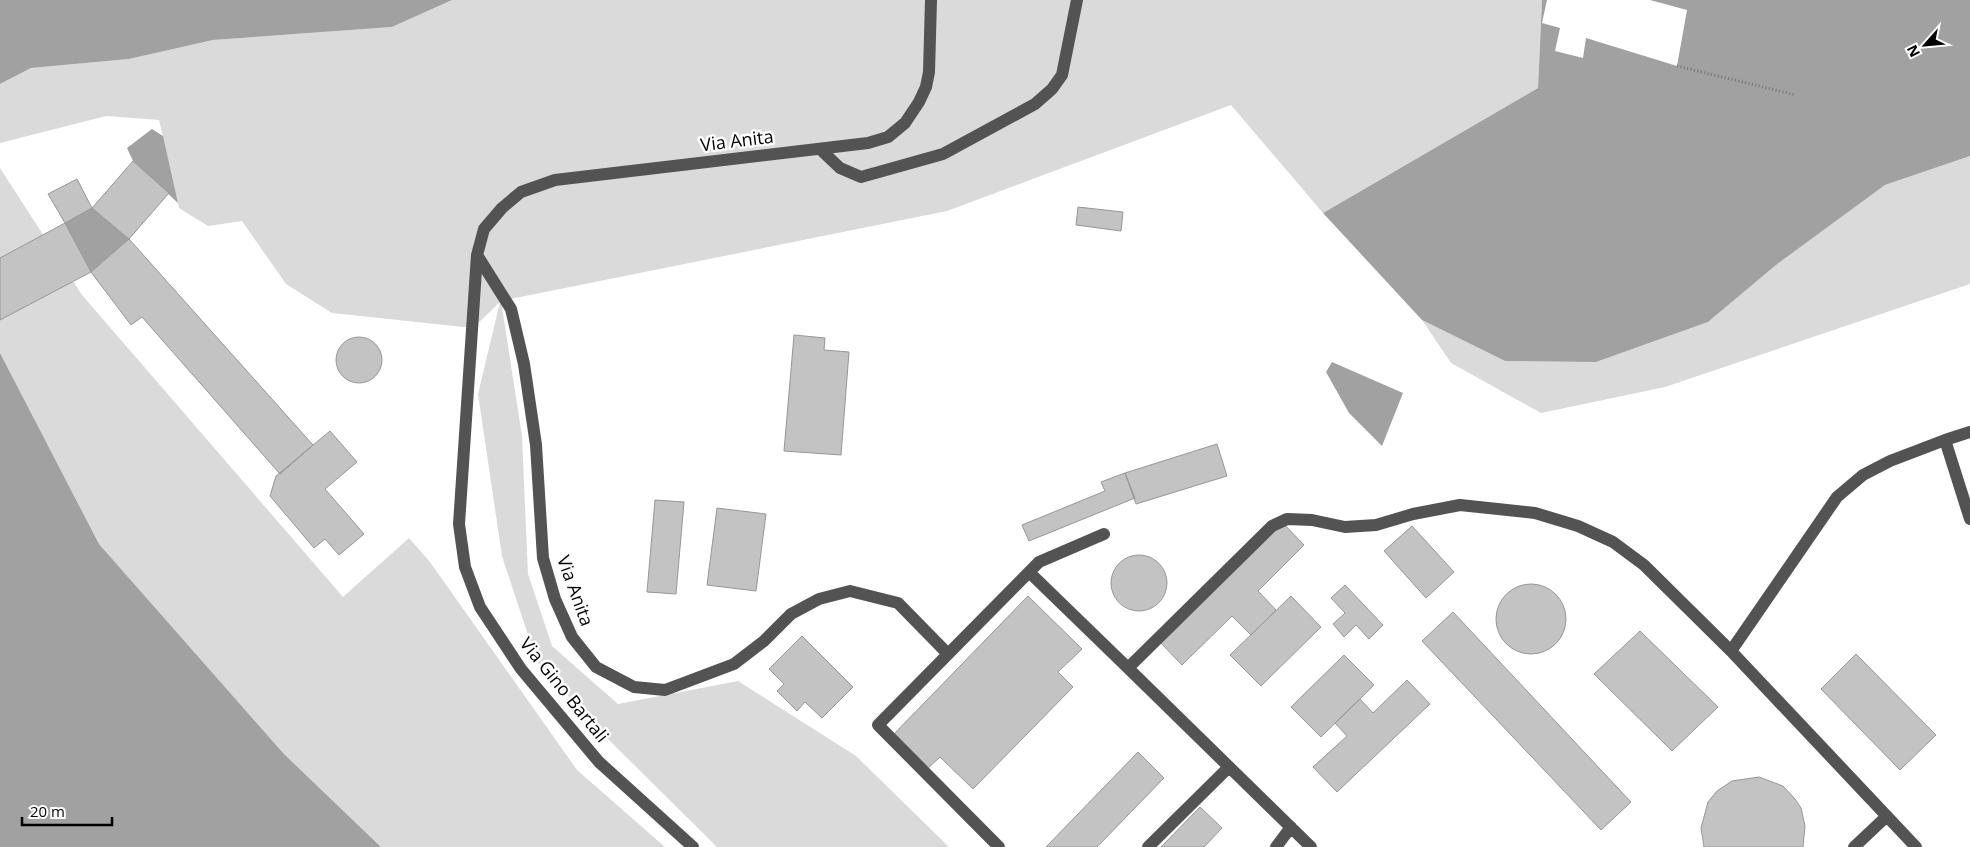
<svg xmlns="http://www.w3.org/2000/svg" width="1970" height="847" font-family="'Open Sans',sans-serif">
  <rect width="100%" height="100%" fill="#fff"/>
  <path fill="#dadada" d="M452,0H1542L1538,88L1323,213L1231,105L947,211L501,301L522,436L528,574L552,646L618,704L738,681L856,756L949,847H717L608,739L537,662L502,556L478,394L500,302L473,328L332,313L286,284L242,221L208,226L179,208L159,120L106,116L0,143V84L31,68L129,59L213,40L392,27Z
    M1970,156V284L1665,387L1541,413L1451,363L1422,320L1505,361L1596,362L1708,322L1776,265L1885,185Z
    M0,168L82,295L343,597L409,538L430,562L577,770L665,847H381L284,754L99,544L0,353Z"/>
  <path fill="#a1a1a1" d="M0,0H452L392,27L213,40L129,59L31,68L0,84Z
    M1542,0H1970V156L1885,185L1776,265L1708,322L1596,362L1505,361L1422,320L1323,213L1538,88Z
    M152,129L163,136L178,203L133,161L127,148Z
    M92,208L129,239L91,272L65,223Z
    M0,353L99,544L284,754L381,847H0Z
    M1332,362L1403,393L1382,446L1349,413L1326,372Z
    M1505 619a26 26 0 1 1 52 0a26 26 0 1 1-52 0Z"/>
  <path fill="#fff" d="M1547,0H1650L1687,10L1677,66L1586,38L1583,58L1555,51L1560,28L1542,23Z"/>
  <path fill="#c3c3c3" stroke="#979797" d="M133,161L169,193L129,239L92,208Z
    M77,179L92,208L65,223L48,194Z
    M1078,207L1123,212L1121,231L1076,225Z
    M65,223L91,272L0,320V258Z
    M129,239L313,445L280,474L142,317L131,325L91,272Z
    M794,335L825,338L824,350L849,352L841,455L784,451Z
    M336 360a23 23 0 1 1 46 0a23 23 0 1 1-46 0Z
    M330,431L357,462L325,489L364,534L339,555L325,539L314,548L270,496L276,476Z
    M1217,444L1227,476L1136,504L1125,473Z
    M1125,473L1135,498L1029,541L1022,525L1105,491L1101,482Z
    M655,500L684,502L676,594L647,592Z
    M717,508L766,514L756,591L707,585Z
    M1280,520L1304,545L1258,591L1276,610L1251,635L1232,616L1182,665L1158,640Z
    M1412,526L1454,572L1426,598L1384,551Z
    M1111 583a28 28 0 1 1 56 0a28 28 0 1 1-56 0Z
    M1496 619a35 35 0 1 1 70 0a35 35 0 1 1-70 0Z
    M1345,585L1383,625L1369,639L1356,625L1344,637L1333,624L1345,613L1331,598Z
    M1028,596L1082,649L1058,672L1073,687L973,789L940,757L927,769L893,735Z
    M1291,596L1321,627L1261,686L1230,655Z
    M1453,612L1631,802L1601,830L1422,641Z
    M1640,631L1718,707L1672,751L1594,674Z
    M802,636L853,687L822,718L805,702L797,711L777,691L784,684L769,669Z
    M1856,654L1936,735L1900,770L1821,689Z
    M1344,655L1374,685L1321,737L1291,707Z
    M1407,680L1430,704L1337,792L1313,767L1347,736L1335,723L1360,699L1373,713Z
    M1138,752L1164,778L1097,847H1046Z
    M1759,777L1783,786L1795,799L1801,808L1805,826L1803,847H1704L1701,828L1708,802L1717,791L1732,781Z
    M1200,807L1222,828L1204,847H1161Z"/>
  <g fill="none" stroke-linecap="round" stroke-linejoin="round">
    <path stroke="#757575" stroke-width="3" stroke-dasharray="1 2.5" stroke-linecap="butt" d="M1677,66L1796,95"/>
    <path stroke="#535353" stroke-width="12" d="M820,149L840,168L861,177L943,154L1035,104L1052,89L1062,75L1077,0
      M477,255L511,309L524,364L536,445L543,558L555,599L572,637L596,667L634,687L665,690L734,664L764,641L791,614L819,599L850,591L898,603L948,654
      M1945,440L1970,519
      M1029,572L1128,668L1272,526L1287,519L1312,520L1345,527L1376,525L1413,514L1460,505L1535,513L1578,526L1613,542L1644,565L1731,651L1837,497L1863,475L1890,461L1945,440L1970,432
      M1731,651L1916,847
      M1128,668L1311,847
      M693,847L599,762L521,669L480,607L465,567L459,524L477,255L484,229L502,208L521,192L555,180L868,143L888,137L905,123L919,102L926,87L929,72L931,0
      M999,847L878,725L1039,562L1104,534
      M1148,847L1229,767
      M1276,847L1291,827
      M1854,847L1887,816"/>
  </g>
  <g text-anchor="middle" stroke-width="5" stroke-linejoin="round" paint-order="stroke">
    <g font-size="18" fill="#000" stroke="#fff">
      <text transform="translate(737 141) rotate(-7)" y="6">Via Anita</text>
      <text transform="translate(575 591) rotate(70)" y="6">Via Anita</text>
      <text transform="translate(564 690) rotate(51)" y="6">Via Gino Bartali</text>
    </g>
  </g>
  <g transform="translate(1925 45) rotate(243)" stroke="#ffffff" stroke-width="4" paint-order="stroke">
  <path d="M0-4L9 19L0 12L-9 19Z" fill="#000000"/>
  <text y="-8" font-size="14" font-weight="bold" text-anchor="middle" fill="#000000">N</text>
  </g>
  <path d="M22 817v8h90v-8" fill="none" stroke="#000000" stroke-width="2.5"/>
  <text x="30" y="817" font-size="15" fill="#000000" stroke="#ffffff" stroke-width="4" paint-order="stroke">20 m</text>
</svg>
